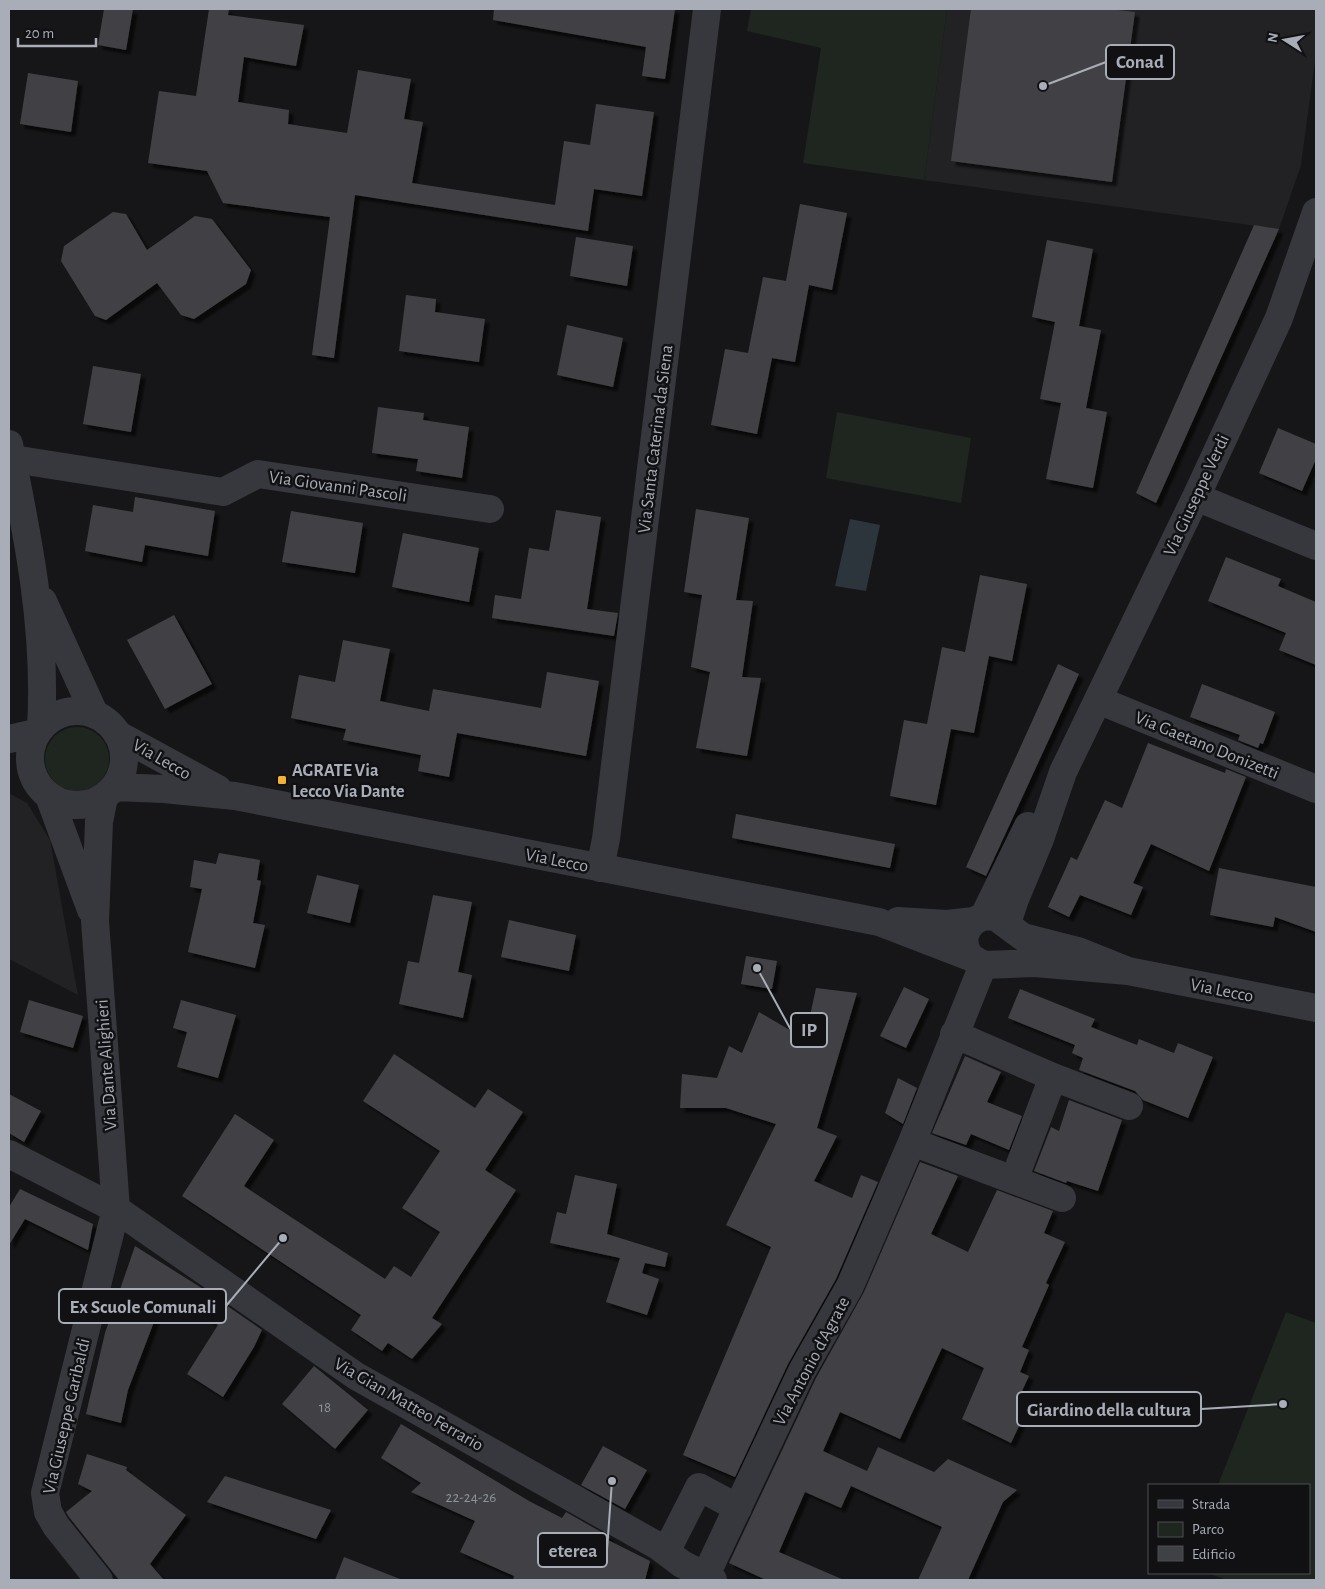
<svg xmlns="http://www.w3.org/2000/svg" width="1325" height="1589" font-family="'Alegreya Sans',sans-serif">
  <defs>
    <filter id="shadow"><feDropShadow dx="4.5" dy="4.5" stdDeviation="1" flood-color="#0009"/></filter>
  </defs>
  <rect width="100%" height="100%" fill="#161618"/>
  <path fill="#222225" d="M947,9H1316V53L1301,165L1279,229L924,180Z
    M9,793L27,803L50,840L78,995L9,959Z"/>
  <path fill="#1e261f" d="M751,9H947L924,180L803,163L821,48L747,31Z
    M837,412L971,438L961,503L826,478Z
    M45 759a32 32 0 1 1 64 0a32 32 0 1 1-64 0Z
    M1286,1312L1316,1323V1580H1227L1208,1573H1309V1485H1218Z"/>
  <path fill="#2c353c" d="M850,519L880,525L866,591L835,586Z"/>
  <path fill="#404145" filter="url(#shadow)" d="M104,9H133L126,50L98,45Z
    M209,9H229L228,15L304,25L296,66L244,57L238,102L289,110L288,124L347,133L358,70L411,79L404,119L423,122L412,183L555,205L564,141L590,145L596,104L654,112L642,196L594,189L588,231L355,195L334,358L312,355L330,217L223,203L207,171L148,163L159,91L196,96Z
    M494,9H675L665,79L642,76L646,47L493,20Z
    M971,9H1109L1135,12L1112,182L951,161Z
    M28,73L78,81L71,132L20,124Z
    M800,204L847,213L832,290L809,285L795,362L772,358L757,434L711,425L725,349L748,353L763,277L786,281Z
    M113,212L126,214L147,250L195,216L212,219L251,270L246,284L194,319L181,315L157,283L106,320L95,316L61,261L64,246Z
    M1254,225L1279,229L1156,503L1136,493Z
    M576,237L633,246L627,286L570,276Z
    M1047,240L1093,249L1079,326L1101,330L1086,408L1107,412L1093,488L1046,479L1061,403L1040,399L1055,322L1032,317Z
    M406,295L436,299L435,312L485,319L479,362L399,351Z
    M567,325L623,338L613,387L557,375Z
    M93,366L141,374L131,432L83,424Z
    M378,407L424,413L423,420L469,427L462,478L416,471L418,459L372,453Z
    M1278,428L1316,444V459L1302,491L1259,473Z
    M135,497L215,511L208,556L145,545L142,562L85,551L93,505L133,512Z
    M696,509L749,518L736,600L753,601L742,677L761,678L747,756L696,748L710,672L691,667L702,595L684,592Z
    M556,510L601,517L587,609L618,613L614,636L492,618L495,595L521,599L529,548L549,551Z
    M291,511L363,523L355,573L282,562Z
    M403,533L479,548L469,602L392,587Z
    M1226,557L1281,579L1278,586L1316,602V665L1279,650L1286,633L1208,601Z
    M980,575L1027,584L1012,661L989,656L974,733L951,729L936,805L890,796L904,720L927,724L942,647L965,652Z
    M174,615L212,684L165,709L127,640Z
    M343,640L390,649L380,701L429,711L433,689L541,708L547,672L599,681L586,756L457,733L449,777L418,771L421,755L343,740L346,729L291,718L299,675L335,682Z
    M1058,664L1079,674L986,876L966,867Z
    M1202,684L1275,712L1263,744L1260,743L1258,748L1238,740L1240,735L1190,717Z
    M1148,743L1225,773L1226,769L1246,777L1209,871L1151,844L1133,883L1143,887L1131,915L1080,895L1069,917L1048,907L1071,857L1077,860L1105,800L1122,808Z
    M736,814L895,844L890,868L732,838Z
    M219,853L260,860L257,880L261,881L253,923L265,925L255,968L188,952L202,889L190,887L194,860L216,864Z
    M1219,868L1316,887V932L1275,917L1273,927L1210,915Z
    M317,875L359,885L350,923L307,913Z
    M433,895L472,902L458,972L472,975L463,1018L399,1004L408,961L419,963Z
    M509,920L576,935L569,971L501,957Z
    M746,956L777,961L772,989L741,984Z
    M904,987L929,999L906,1048L880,1036Z
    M816,988L857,993L817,1128L837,1136L814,1181L852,1198L861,1175L878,1182L836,1279L788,1364L735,1477L683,1455L771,1247L726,1225L776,1124L726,1108H680L682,1074L717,1078L729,1046L742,1053L759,1012L805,1039Z
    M1020,989L1095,1019L1091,1027L1137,1045L1139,1039L1174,1053L1178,1043L1213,1057L1188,1118L1143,1100L1135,1091L1079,1070L1083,1058L1072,1053L1075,1045L1008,1018Z
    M29,1000L83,1016L73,1048L20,1032Z
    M181,1000L236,1015L218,1078L177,1067L187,1032L173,1028Z
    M394,1054L475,1108L488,1089L523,1112L485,1170L516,1190L432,1318L442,1324L412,1359L388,1343L382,1351L351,1330L361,1315L182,1196L235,1114L274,1140L244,1186L385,1279L394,1266L411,1277L440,1232L402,1208L440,1151L363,1101Z
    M965,1056L1001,1072L987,1102L1022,1116L1009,1150L971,1134L966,1145L932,1133Z
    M898,1078L917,1088L903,1124L885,1113Z
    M9,1094L41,1111L24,1142L9,1133Z
    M1069,1100L1122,1120L1098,1191L1067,1181L1066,1183L1034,1171L1051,1127L1059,1131Z
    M920,1162L958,1176L931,1234L968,1252L997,1190L1053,1211L1044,1233L1065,1242L1046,1283L1049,1285L1022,1347L1029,1350L1020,1372L1029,1376L1016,1404L1027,1409L1011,1443L962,1419L984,1368L942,1348L900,1439L840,1412L823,1451L867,1471L878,1447L934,1472L948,1459L1017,1490L1003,1502L968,1580H918L942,1527L851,1486L841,1508L805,1492L779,1552L844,1580H766L729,1563L816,1378L864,1292Z
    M575,1175L617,1184L607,1234L668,1253L665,1267L645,1263L642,1273L659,1279L647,1315L606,1302L620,1258L550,1243L557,1212L566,1214Z
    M20,1189L93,1224L88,1250L25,1219L9,1245V1207Z
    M135,1246L200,1287L262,1330L254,1347L223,1397L187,1374L218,1325L165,1293L128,1390L121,1423L86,1414L105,1333Z
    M314,1366L368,1410L335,1449L282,1404Z
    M401,1424L529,1501L562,1518L566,1512L610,1537L608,1540L650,1561L645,1580H513L514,1576L460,1552L475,1521L411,1492L421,1483L381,1458Z
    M603,1446L647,1470L625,1509L581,1485Z
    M87,1454L127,1467L126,1470L186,1515L150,1564L164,1580H119L69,1517L66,1512L92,1491L78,1484Z
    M225,1476L331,1510L316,1539L207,1502Z
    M344,1557L400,1579V1580H335Z"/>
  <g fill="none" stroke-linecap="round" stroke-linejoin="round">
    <path stroke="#37383d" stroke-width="28" d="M9,444C28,537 47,631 41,727
      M13,459L223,492L258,474L490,509
      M1196,497L1316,546
      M43,601L95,715
      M1098,700L1316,789
      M30 758a47 47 0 1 1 94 0a47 47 0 1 1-94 0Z
      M117,734L218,789
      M9,739L36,733
      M114,787L164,789L235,796L879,922L970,957
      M49,796L91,910
      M600,868L606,839L707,9
      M984,916L1028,826
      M898,921L947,924L974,921
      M1007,923L1015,899L1040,839L1063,772L1196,497L1279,318L1316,212
      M1128,971L1078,951L1023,937L996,917L984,916L974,921L968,928L964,937L965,947L969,956L983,965L1035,963L1128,971L1316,1008
      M954,1034L1053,1077L1129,1106
      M912,1142L1062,1198
      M9,1154L116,1209L356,1376L658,1546L682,1564L713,1580
      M1014,1180L1053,1077
      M666,1552L699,1487L738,1508
      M705,1577L802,1371L850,1286L912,1142L983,965
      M99,1580L56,1526L48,1512L45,1493L116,1209L95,921L99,822L104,797"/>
  </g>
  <rect fill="#f2b134" stroke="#111113" stroke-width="2" x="277" y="775" width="10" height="10" rx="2.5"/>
  <g text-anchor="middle" stroke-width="5" stroke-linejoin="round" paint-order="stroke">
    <g font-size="15" fill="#8e929b">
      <text x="325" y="1412">18</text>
      <text x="471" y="1502">22-24-26</text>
    </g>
    <g font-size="18" fill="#a8adb8" stroke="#111113">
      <text transform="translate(655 439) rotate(-83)" y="6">Via Santa Caterina da Siena</text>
      <text transform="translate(338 486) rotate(8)" y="6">Via Giovanni Pascoli</text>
      <text transform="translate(1196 495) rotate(-65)" y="6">Via Giuseppe Verdi</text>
      <text transform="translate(1207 745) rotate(22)" y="6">Via Gaetano Donizetti</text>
      <text transform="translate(162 759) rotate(30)" y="6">Via Lecco</text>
      <text transform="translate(557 860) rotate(11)" y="6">Via Lecco</text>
      <text transform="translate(1222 990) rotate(11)" y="6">Via Lecco</text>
      <text transform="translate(106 1065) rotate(-94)" y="6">Via Dante Alighieri</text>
      <text transform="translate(811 1361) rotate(-62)" y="6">Via Antonio d'Agrate</text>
      <text transform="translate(409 1404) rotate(30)" y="6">Via Gian Matteo Ferrario</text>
      <text transform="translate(66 1416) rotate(-77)" y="6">Via Giuseppe Garibaldi</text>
    </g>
    <g font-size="18" font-weight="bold" fill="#a8adb8" stroke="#111113" text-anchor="start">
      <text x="292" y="776">AGRATE Via<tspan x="292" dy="21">Lecco Via Dante</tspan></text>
    </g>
  </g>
  <path fill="none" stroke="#a8adb8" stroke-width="2" d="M1043 86L1106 62M757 968L791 1030M283 1238L226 1306M1283 1404L1201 1409M612 1481L607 1550"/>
  <g fill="#a8adb8" stroke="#111113" stroke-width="2">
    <circle cx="1043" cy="86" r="5"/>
    <circle cx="757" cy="968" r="5"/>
    <circle cx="283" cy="1238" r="5"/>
    <circle cx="1283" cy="1404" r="5"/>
    <circle cx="612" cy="1481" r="5"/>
  </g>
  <g fill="#111113" stroke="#a8adb8" stroke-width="2">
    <rect x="1106" y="45" width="68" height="34" rx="5"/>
    <rect x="791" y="1013" width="36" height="34" rx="5"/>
    <rect x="59" y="1289" width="167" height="34" rx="5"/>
    <rect x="1017" y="1392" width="184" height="34" rx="5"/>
    <rect x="538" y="1533" width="69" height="34" rx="5"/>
  </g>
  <g font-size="19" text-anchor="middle" font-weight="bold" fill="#a8adb8">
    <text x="1140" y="68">Conad</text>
    <text x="809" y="1036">IP</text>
    <text x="143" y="1313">Ex Scuole Comunali</text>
    <text x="1109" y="1416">Giardino della cultura</text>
    <text x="573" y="1557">eterea</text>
  </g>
  <rect width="1325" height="1589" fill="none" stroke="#a8adb8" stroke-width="20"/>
  <rect x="1148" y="1484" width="162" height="90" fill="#111113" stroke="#4d4f55"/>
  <rect x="1158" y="1500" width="25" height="8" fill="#37383d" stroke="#4d4f55"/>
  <text x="1192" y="1509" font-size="15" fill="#a8adb8">Strada</text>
  <rect x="1158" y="1522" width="25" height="15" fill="#1e261f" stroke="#4d4f55"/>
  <text x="1192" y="1534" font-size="15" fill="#a8adb8">Parco</text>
  <rect x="1158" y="1546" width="25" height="15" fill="#404145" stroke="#4d4f55"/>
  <text x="1192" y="1559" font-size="15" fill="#a8adb8">Edificio</text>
  <g transform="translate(1285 40) rotate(281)" stroke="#111113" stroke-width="4" paint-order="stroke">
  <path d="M0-4L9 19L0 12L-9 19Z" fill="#a8adb8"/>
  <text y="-8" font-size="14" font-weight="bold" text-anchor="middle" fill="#a8adb8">N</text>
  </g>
  <path d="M18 38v8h78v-8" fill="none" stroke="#a8adb8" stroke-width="2.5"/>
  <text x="25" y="38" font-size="15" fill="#a8adb8" stroke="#111113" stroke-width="4" paint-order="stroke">20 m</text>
</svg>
